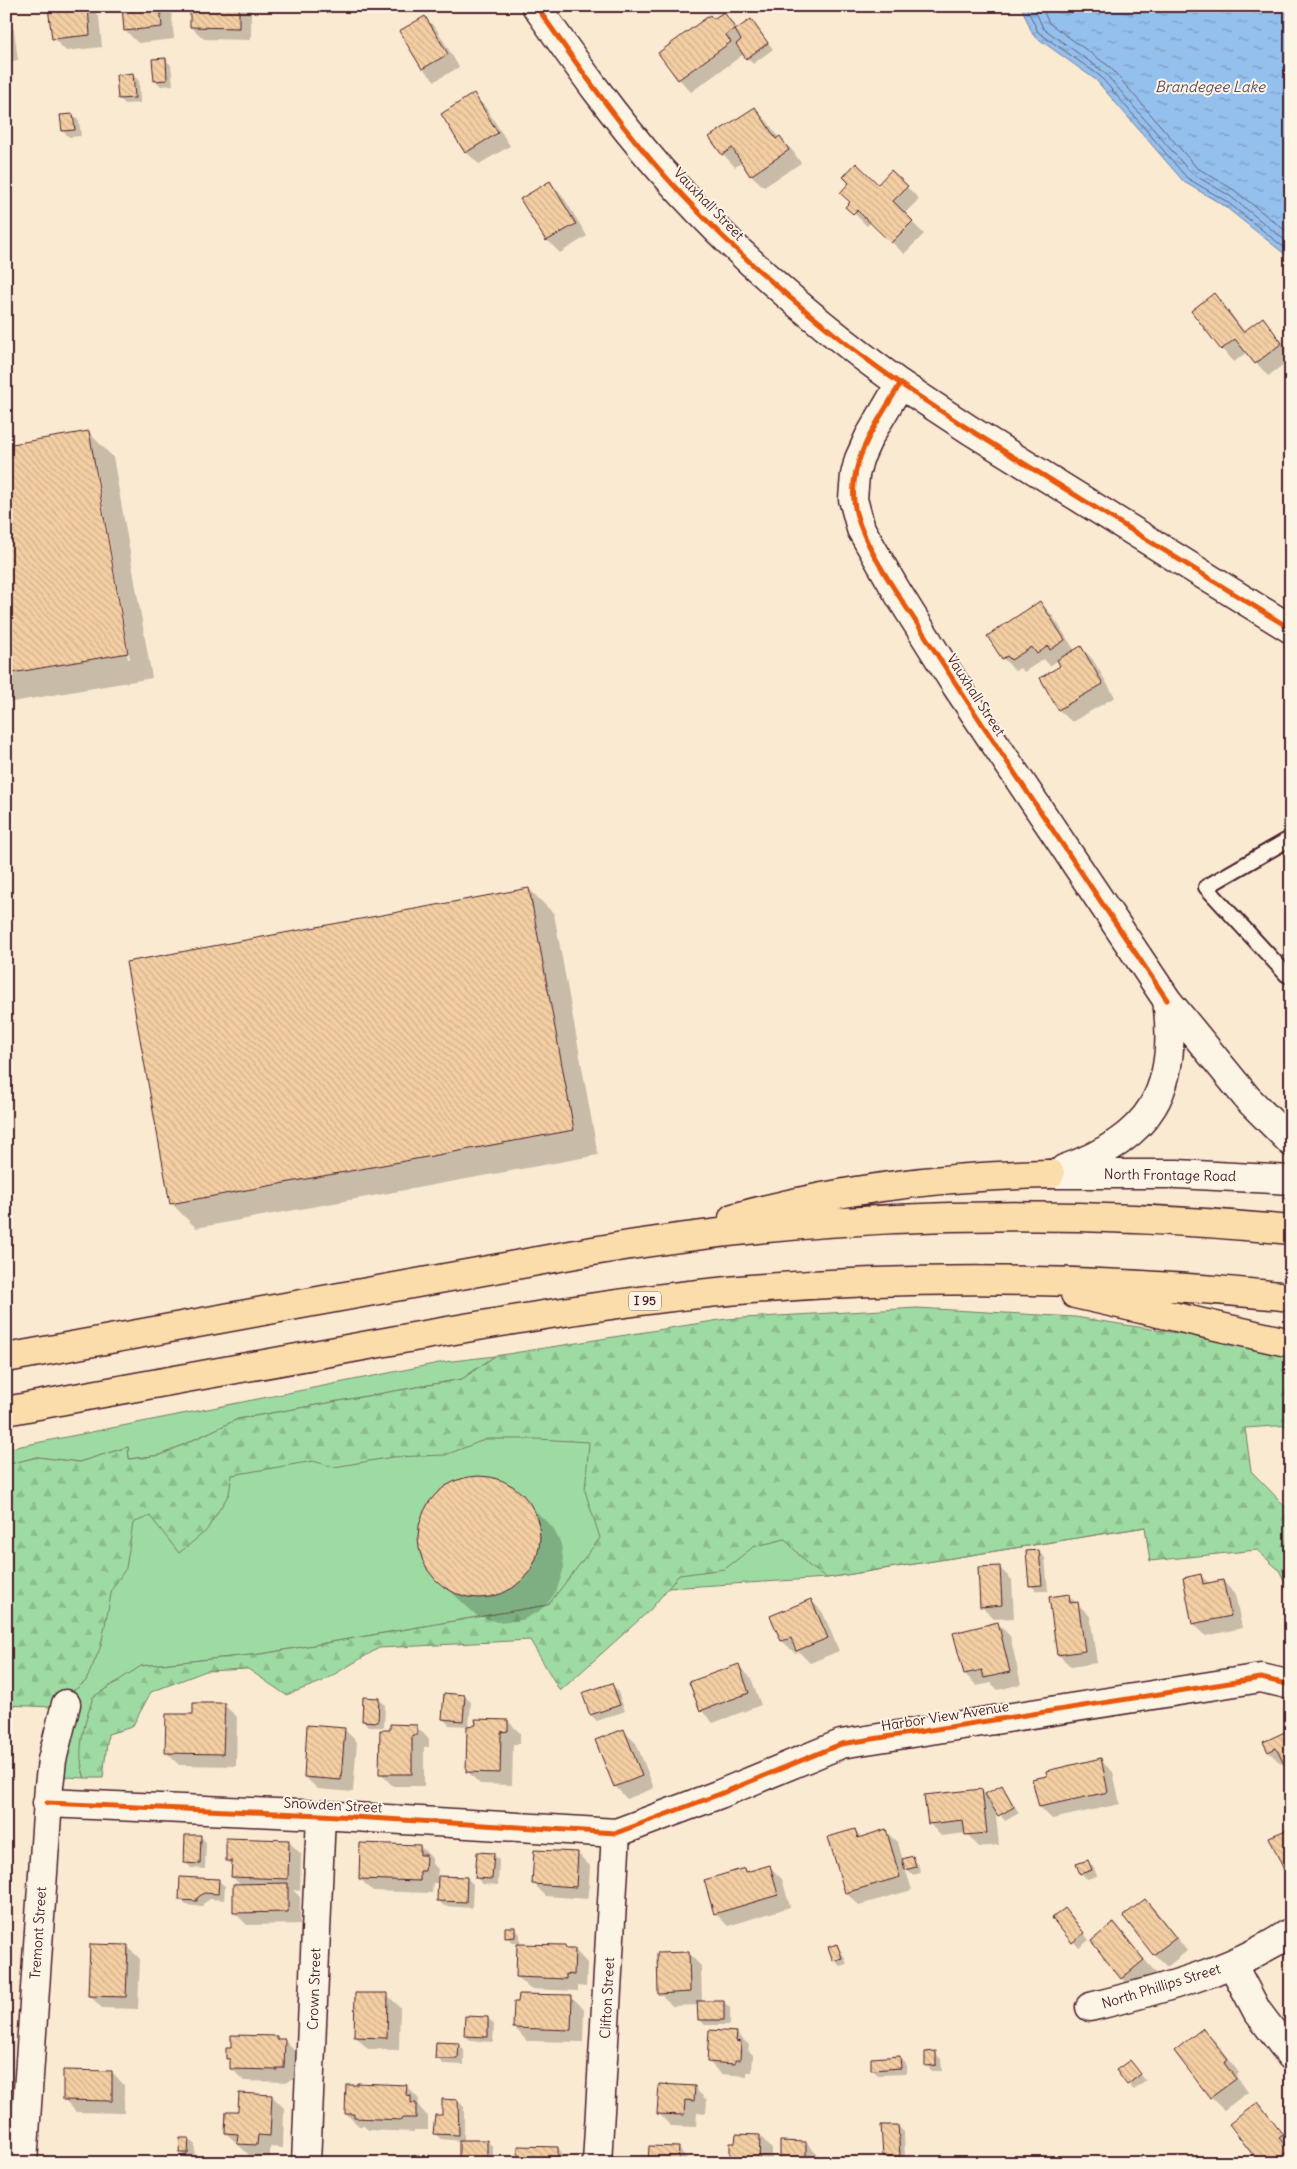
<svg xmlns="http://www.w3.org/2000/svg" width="1297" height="2169" font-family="Delius,sans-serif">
  <defs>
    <pattern id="forest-firs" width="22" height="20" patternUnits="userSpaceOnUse" patternTransform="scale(1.25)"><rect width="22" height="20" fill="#9edba3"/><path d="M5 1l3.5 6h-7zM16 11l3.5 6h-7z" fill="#8abc8c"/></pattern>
    <pattern id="water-ripples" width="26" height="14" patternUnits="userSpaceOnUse" patternTransform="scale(1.25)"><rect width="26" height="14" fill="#94c0ed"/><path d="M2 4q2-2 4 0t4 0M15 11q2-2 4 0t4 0" fill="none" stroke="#7b9bc0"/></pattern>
    <pattern id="building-back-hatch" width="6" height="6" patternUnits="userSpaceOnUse" patternTransform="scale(1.25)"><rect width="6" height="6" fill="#f4cfa4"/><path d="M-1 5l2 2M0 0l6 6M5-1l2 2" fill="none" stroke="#d3b18d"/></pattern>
  </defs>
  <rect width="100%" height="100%" fill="#faead2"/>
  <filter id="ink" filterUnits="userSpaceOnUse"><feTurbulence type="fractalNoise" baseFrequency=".02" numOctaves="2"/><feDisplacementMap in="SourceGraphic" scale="10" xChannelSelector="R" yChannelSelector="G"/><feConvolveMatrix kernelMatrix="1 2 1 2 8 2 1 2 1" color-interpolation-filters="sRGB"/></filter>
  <g filter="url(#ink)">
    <path fill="#9edba3" stroke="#747d67" d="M495,1356L462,1379L238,1419L161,1455L129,1459L128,1447L79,1462L37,1457L6,1465V1449L444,1362Z
      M634,1419L1146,1527L827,1578L588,1593L553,1599L548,1605L261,1654L141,1666L81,1767L85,1778L66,1777L63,1769L76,1705L6,1508L75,1488Z"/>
    <path fill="url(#forest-firs)" stroke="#747d67" d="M917,1308L1075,1317L1183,1334L1291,1357V1425L1245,1428L1251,1471L1287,1508H1291V1594L1279,1570L1257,1550L1150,1561L1145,1527L827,1578L808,1565L785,1539L753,1547L725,1569L679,1575L650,1610L560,1691L530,1640L379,1648L321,1682L286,1695L248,1669L206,1671L151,1692L132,1727L108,1734L103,1778H85C75,1750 85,1724 93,1697L141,1666L261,1654L548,1605L600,1538L585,1491L589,1442L537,1439H487L445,1455L393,1457L334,1467L313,1461L232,1475L229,1494L206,1531L179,1553L150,1516L133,1523L126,1568L112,1589L101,1646L86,1681L53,1707L6,1705V1465L37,1457L79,1462L128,1447L129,1459L161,1455L238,1419L462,1379L495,1356L726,1319Z"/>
    <path fill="url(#water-ripples)" stroke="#76809f" d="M1021,6H1291V259L1223,205L1184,182L1096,80L1033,35Z"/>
    <path fill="#0003" fill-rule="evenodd" d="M65,6H89L99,17L102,47L66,51L53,38L50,8Z
      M123,6H169L171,9L174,39L138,43L125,30Z
      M192,6H251V40L204,39L191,27Z
      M724,13L738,29L751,20L773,49L753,64L744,54L691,92L679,79L714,21Z
      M425,17L437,30L459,67L435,81L423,69L400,31Z
      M6,22L14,30L18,60L6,62Z
      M165,59L171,65L173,85L161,86L155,80Z
      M133,75L139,81L140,103L125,104L119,98Z
      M474,95L486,108L510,146L479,164L466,152Z
      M755,109L767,121L779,138L792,150L801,163L764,187L751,175L743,162L735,167L723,154Z
      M73,115L79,121L81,136L69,137L63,131Z
      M891,171L919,199L904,214L924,234L904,254L871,222L867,226L847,206L878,185Z
      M550,182L562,195L587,236L560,253L547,240Z
      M1214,295L1226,307L1245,332L1263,319L1291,352V359L1268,376L1247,352L1234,362L1222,349Z
      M88,432L113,457L152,678L6,703V446ZM92,459H95L130,659H128Z
      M1040,603L1052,615L1075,651L1081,647L1093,660L1115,697L1072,722L1059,710L1041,678L1062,666L1058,660L1050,666L1044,659L1024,672L1020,668L1015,671L1003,658Z
      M529,889L554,914L598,1155L196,1228L171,1203Z
      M464,1479H488L510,1486L553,1528L561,1544L564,1567L557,1590L547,1604L538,1612L522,1620L498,1622L476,1615L432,1574L421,1553L419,1530L427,1508L443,1490Z
      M1039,1552L1045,1558L1048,1591H1037L1031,1586Z
      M999,1567L1012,1580L1014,1618L994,1619L981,1606Z
      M1201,1576L1210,1584L1223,1581L1235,1594L1242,1628L1206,1636L1193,1623Z
      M1068,1595L1090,1616L1097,1663L1071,1667L1058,1654Z
      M811,1600L823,1613L839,1651L810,1663L799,1652L795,1653L782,1641Z
      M997,1623L1010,1636L1021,1684L998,1690L991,1683L977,1686L965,1674Z
      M738,1665L751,1678L761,1705L713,1723L701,1710Z
      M611,1684L617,1690L625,1711L597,1721L591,1715L584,1694Z
      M465,1696L471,1702L469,1727L508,1721L520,1733V1744H513L512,1785L480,1784L468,1772V1726L449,1725L443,1719Z
      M379,1699L385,1705L384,1727H369L363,1721Z
      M224,1705L237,1717L236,1766L179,1765L166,1752L194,1716Z
      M416,1726L429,1739V1747H424V1786H393L380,1773L392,1732Z
      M344,1729L357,1742L353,1792L318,1789L305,1777Z
      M623,1731L636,1743L654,1788L627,1799L615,1786Z
      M1287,1732L1291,1736V1775L1285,1763L1281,1764L1269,1752L1265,1743Z
      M1100,1760L1113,1772L1120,1804L1052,1819L1040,1807L1049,1777Z
      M6,1784L7,1817H6Z
      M1001,1787L1007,1793L1019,1813L1005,1821L995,1808L999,1845L979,1847L966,1833L941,1836L929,1823L981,1790L986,1795Z
      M1291,1829V1875L1285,1869Z
      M855,1830L862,1838L885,1831L898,1843L903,1860L913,1858L918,1864L921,1873L912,1875L905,1868L912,1890L859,1905L846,1893L830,1838Z
      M200,1836L206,1842L205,1869L191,1868L185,1862Z
      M288,1841L301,1854L300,1891L293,1890L300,1897V1924L247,1925L234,1912L241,1885L232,1877L233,1866L227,1860Z
      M420,1846L432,1858V1864L438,1869L437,1878H467L473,1884L472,1908L444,1906L438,1900L439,1883H433L432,1893L373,1891L360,1879Z
      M493,1854L499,1860L498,1885L482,1884L477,1878Z
      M578,1854L590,1866L588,1899L546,1896L533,1883Z
      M1088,1862L1094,1868L1097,1876L1087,1879L1081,1873Z
      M769,1866L782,1879L790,1907L728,1926L715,1913L744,1869L748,1873Z
      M219,1881L225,1886L224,1900L210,1899L203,1904V1907L186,1905L180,1899Z
      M1145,1900L1158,1913L1187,1951L1167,1967L1154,1954L1125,1916Z
      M1071,1916L1089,1940L1079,1948L1054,1918Z
      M1114,1924L1156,1973L1134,1990L1122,1978Z
      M514,1928L520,1934V1945L565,1947L569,1950H575L587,1963L586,1987L578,1986V1991L530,1989L517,1977L518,1943H513L507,1937Z
      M6,1933L12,1939V1972H6Z
      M127,1946L140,1959L138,2009L102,2008L90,1996Z
      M836,1946L842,1952L847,1964L840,1966L834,1960Z
      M688,1953L701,1966L702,2002H724L730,2008V2025H705L699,2019V2005L672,2006L660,1993Z
      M387,1995L400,2007L399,2050L368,2049L355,2036Z
      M571,1996L584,2009L583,2042L527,2041L515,2028Z
      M488,2018L494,2024L493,2042L471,2041L465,2035Z
      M1203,2030L1216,2042L1239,2073L1236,2076L1248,2092L1224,2110L1211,2098L1176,2051Z
      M736,2033L749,2045L748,2050L753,2055L752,2072H747V2076L721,2074L709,2062Z
      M277,2037L279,2040H284L297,2053L296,2080H289V2082L244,2081L231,2068L232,2063L227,2058Z
      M458,2044L464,2050V2065L443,2064L437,2058Z
      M935,2053L941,2059L942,2071H932L926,2065Z
      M900,2058L906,2064V2074L878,2075L872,2069Z
      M1130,2061L1146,2081L1134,2090L1124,2080Z
      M112,2072L124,2085V2113L76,2112L64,2099Z
      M406,2086L419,2099L418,2105L428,2117V2130H414V2132L368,2130L364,2126H359L346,2114Z
      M694,2088L707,2100L706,2113L697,2112L696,2127L671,2126L658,2113Z
      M272,2096L284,2108L283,2148L270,2147V2157H251L226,2133L239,2113Z
      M458,2101L464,2107V2141H487L493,2147V2163H461V2141L441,2139L435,2134L443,2116Z
      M1257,2104L1291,2143V2163H1260Z
      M898,2126L904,2132L905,2161L890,2162L884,2156Z
      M760,2136L772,2149V2163H731Z
      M189,2139L195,2145L194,2159L186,2158L180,2152Z
      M806,2143L818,2155V2159L822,2163H781Z
      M558,2148L570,2163H519Z
      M678,2148L691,2163H649Z"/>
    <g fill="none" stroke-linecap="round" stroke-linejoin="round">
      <path stroke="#685f79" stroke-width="1" d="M1026,6L1038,32L1100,76L1187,178L1226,201L1291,253
        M1033,6L1043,28L1104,72L1191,173L1230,196L1291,245
        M1041,6L1049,23L1110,67L1196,167L1234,190L1291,235"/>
    </g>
    <path fill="url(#building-back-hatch)" stroke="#4a1f2b" d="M88,6L90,35L52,39L48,7Z
      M122,6H160L162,27L124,31Z
      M190,6H239V28L190,27Z
      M724,12L735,28L726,35L731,42L678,80L658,53L710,15L713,19Z
      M425,16L448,54L422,69L399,31Z
      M751,19L768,43L746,59L736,44L741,40L735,30Z
      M166,58L167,80L154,81L152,59Z
      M133,73L135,98L118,99L116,75Z
      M474,93L498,133L465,153L441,114Z
      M755,107L776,139L780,136L789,150L750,176L732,148L722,155L709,137Z
      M73,114L75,130L62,131L60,115Z
      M856,163L878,184L891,170L908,186L893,201L913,221L891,243L857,210L853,214L845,207L850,202L840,193L849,183L843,177Z
      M550,181L576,224L546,241L520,199Z
      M1214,293L1243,332L1263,317L1282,343L1255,364L1235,339L1221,350L1191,311Z
      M89,431L128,653L6,674V445Z
      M1040,601L1065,640L1050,650L1048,646L1037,654L1032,647L1011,660L1007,656L1002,659L987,636Z
      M1081,646L1103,684L1058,710L1040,678L1060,666L1057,660Z
      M529,888L574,1130L170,1204L126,962Z
      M418 1537a61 61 0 1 1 122 0a61 61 0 1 1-122 0Z
      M1039,1550L1042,1585L1029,1586L1026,1551Z
      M1000,1566L1002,1605L980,1607L978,1567Z
      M1201,1574L1203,1584L1223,1580L1231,1616L1192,1624L1183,1578Z
      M1069,1594L1070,1603L1078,1602L1085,1651L1057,1655L1049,1597Z
      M811,1599L828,1638L796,1651L791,1638L781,1641L770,1616Z
      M998,1622L1010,1672L984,1678L982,1670L964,1674L953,1633Z
      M739,1664L749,1693L700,1711L689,1682Z
      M612,1683L620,1705L590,1715L582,1693Z
      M444,1693L465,1695L463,1721L442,1719Z
      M363,1697L379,1698L378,1722L362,1721Z
      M193,1703H225L223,1754L165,1753L166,1714H193Z
      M475,1719L508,1720V1731L501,1732L500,1773L466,1772L467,1726L476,1725Z
      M390,1724L417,1725V1735H412V1774H379L380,1730H390Z
      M307,1725L345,1728L341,1780L304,1777Z
      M624,1729L642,1776L614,1787L595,1740Z
      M1287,1731L1291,1738V1778L1276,1748L1268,1752L1263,1742Z
      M1101,1758L1108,1792L1039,1807L1032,1779L1047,1776L1046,1771Z
      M1002,1785L1014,1807L998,1816L985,1794Z
      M982,1789L987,1833L965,1835L963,1820L928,1824L924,1795Z
      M1291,1828V1867L1284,1870L1269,1837Z
      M855,1829L858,1838L886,1829L900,1877L845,1893L828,1837Z
      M185,1835H201L200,1864L184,1863Z
      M226,1838L289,1840L288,1879L231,1877L232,1861H226Z
      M360,1843L420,1845V1855H426L425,1871H420V1881L359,1879Z
      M534,1850L578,1852L576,1887L532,1884Z
      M477,1852L494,1853L492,1879L475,1878Z
      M913,1856L916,1867L905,1870L902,1859Z
      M1088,1860L1092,1870L1080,1874L1076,1864Z
      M770,1865L778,1895L714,1914L704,1880L745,1868L746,1872Z
      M438,1876L467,1877L466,1902L437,1901Z
      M180,1877L219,1879L218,1894L204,1893L197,1898V1901L179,1900Z
      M288,1883V1912L233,1913V1884Z
      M1145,1899L1176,1938L1153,1955L1123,1916Z
      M1065,1908L1084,1933L1072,1943L1052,1918Z
      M1114,1922L1144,1960L1121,1979L1091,1941Z
      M505,1927H515V1937L505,1938Z
      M90,1944L128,1945L126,1997L88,1996Z
      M517,1944L565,1945L566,1949H575L574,1975L566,1974V1979L516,1977Z
      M837,1944L842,1958L833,1961L828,1947Z
      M689,1952L690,1992L658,1994L657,1953Z
      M355,1993H388L387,2038L354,2037Z
      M519,1994L572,1995L571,2030L513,2028L514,2002H518Z
      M697,2001H724V2020H698Z
      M465,2016L488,2017V2037L464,2036Z
      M1203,2028L1228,2060L1224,2063L1236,2079L1210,2098L1174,2051Z
      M709,2030L737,2032L736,2041L741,2042L740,2060H735V2064L707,2062Z
      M231,2035L277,2036V2039H285L284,2068H277V2070L230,2069V2059H226V2048H231Z
      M436,2042L459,2043L458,2059H435Z
      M936,2051V2065L925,2066V2052Z
      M900,2056L901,2068L871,2070V2058Z
      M1130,2060L1141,2074L1127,2085L1116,2070Z
      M63,2070L112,2071V2101L63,2100Z
      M357,2083L407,2085L406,2095L411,2096V2103H416V2118H402V2120L354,2118V2114H345L346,2085H357Z
      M659,2084L695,2086L694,2101L685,2100L684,2115L657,2114Z
      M239,2093L272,2095L270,2136L258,2135L257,2145L237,2144L238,2134L225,2133L226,2111H238Z
      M442,2099L458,2100L459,2135L433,2134L435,2115H442Z
      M1258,2102L1283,2135L1279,2138L1289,2150L1273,2163H1259L1229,2124Z
      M881,2125H898L900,2156H883Z
      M736,2134L760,2135L759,2163H730V2143H735Z
      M180,2138H189L188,2153H179Z
      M459,2140H487V2163H459Z
      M780,2141L806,2142V2157H818V2163H780Z
      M518,2146L558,2147V2163H518Z
      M649,2146L679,2147L678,2163H648Z"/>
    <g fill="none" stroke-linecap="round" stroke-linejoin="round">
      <defs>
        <path id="lane" d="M1291,838L1206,887L1286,974L1291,977"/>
        <path id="street" d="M900,384L970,430L1291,629
          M47,1803L321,1815L616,1833L720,1794L841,1744L1261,1678L1291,1685
          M1232,1964L1257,2011L1291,2056
          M1090,2007C1159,1990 1231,1972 1291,1932
          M23,2163L49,1786L52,1760L66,1704
          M306,2163L321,1815
          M597,2163L616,1833"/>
        <path id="secondary" d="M536,6C575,62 615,118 660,169C731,250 813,321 900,384L869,437L859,459L855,475L853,499L861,529L896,590L955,684L1167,1000L1248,1099L1291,1142
          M1064,1169C1150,1138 1179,1091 1167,1000
          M1050,1174H1177L1291,1180"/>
        <path id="highway" d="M733,1218C836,1189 943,1176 1050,1174
          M1075,1294L1291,1343
          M6,1358L587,1252C819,1212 1056,1207 1291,1230
          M6,1411C134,1387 262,1364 391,1341C510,1320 630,1299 751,1289C931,1275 1112,1278 1291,1297"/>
      </defs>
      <use href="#lane" stroke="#4a1f2b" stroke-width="18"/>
      <use href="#street" stroke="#4a1f2b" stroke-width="31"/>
      <use href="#secondary" stroke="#4a1f2b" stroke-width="31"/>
      <use href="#highway" stroke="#4a1f2b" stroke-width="31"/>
      <use href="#lane" stroke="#fcf5e5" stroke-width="14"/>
      <use href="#street" stroke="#fcf5e5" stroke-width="28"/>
      <use href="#secondary" stroke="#fcf5e5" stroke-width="28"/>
      <use href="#highway" stroke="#faddab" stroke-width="28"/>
      <defs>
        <path id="cycleway" d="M536,6C565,47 593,88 624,127C683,202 754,270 828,329C896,385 971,431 1046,477C1127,528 1209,578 1291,629
          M900,384C880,419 849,458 854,501C857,538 901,599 922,631C1001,756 1085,877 1167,1000
          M47,1803L321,1815L616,1833L720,1794L841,1744L1261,1678L1291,1685"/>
      </defs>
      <use href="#cycleway" stroke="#fcf5e5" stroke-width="8"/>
      <use href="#cycleway" stroke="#e8590c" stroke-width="5"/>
    </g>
  </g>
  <g text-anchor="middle" stroke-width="4" stroke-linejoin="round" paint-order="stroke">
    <rect fill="#fcf5e5" stroke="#7f5f63" stroke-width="1" x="629" y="1291.5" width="32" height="19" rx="4"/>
    <g font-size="12" font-weight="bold" fill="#4a1f2b">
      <text x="645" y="1305">I 95</text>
    </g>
    <g font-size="14" fill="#4a1f2b" stroke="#fcf5e5">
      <text transform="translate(709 204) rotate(46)" y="5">Vauxhall Street</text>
      <text transform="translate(976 695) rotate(57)" y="5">Vauxhall Street</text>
      <text transform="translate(1170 1175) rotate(1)" y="5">North Frontage Road</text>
      <text transform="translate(945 1716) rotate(-9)" y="5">Harbor View Avenue</text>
      <text transform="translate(333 1805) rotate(3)" y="5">Snowden Street</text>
      <text transform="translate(38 1933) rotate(-86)" y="5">Tremont Street</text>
      <text transform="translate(1161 1986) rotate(-17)" y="5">North Phillips Street</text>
      <text transform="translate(314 1989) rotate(-88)" y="5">Crown Street</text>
      <text transform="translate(607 1998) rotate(-87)" y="5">Clifton Street</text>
    </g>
    <g font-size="15" font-style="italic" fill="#604f65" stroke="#fcf5e5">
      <text x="1210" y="92">Brandegee Lake</text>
    </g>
  </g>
  <rect width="1297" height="2169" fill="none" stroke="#fcf5e5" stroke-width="25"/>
  <rect x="12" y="12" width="1272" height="2144" fill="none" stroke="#4a1f2b" stroke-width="2" filter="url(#ink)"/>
</svg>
